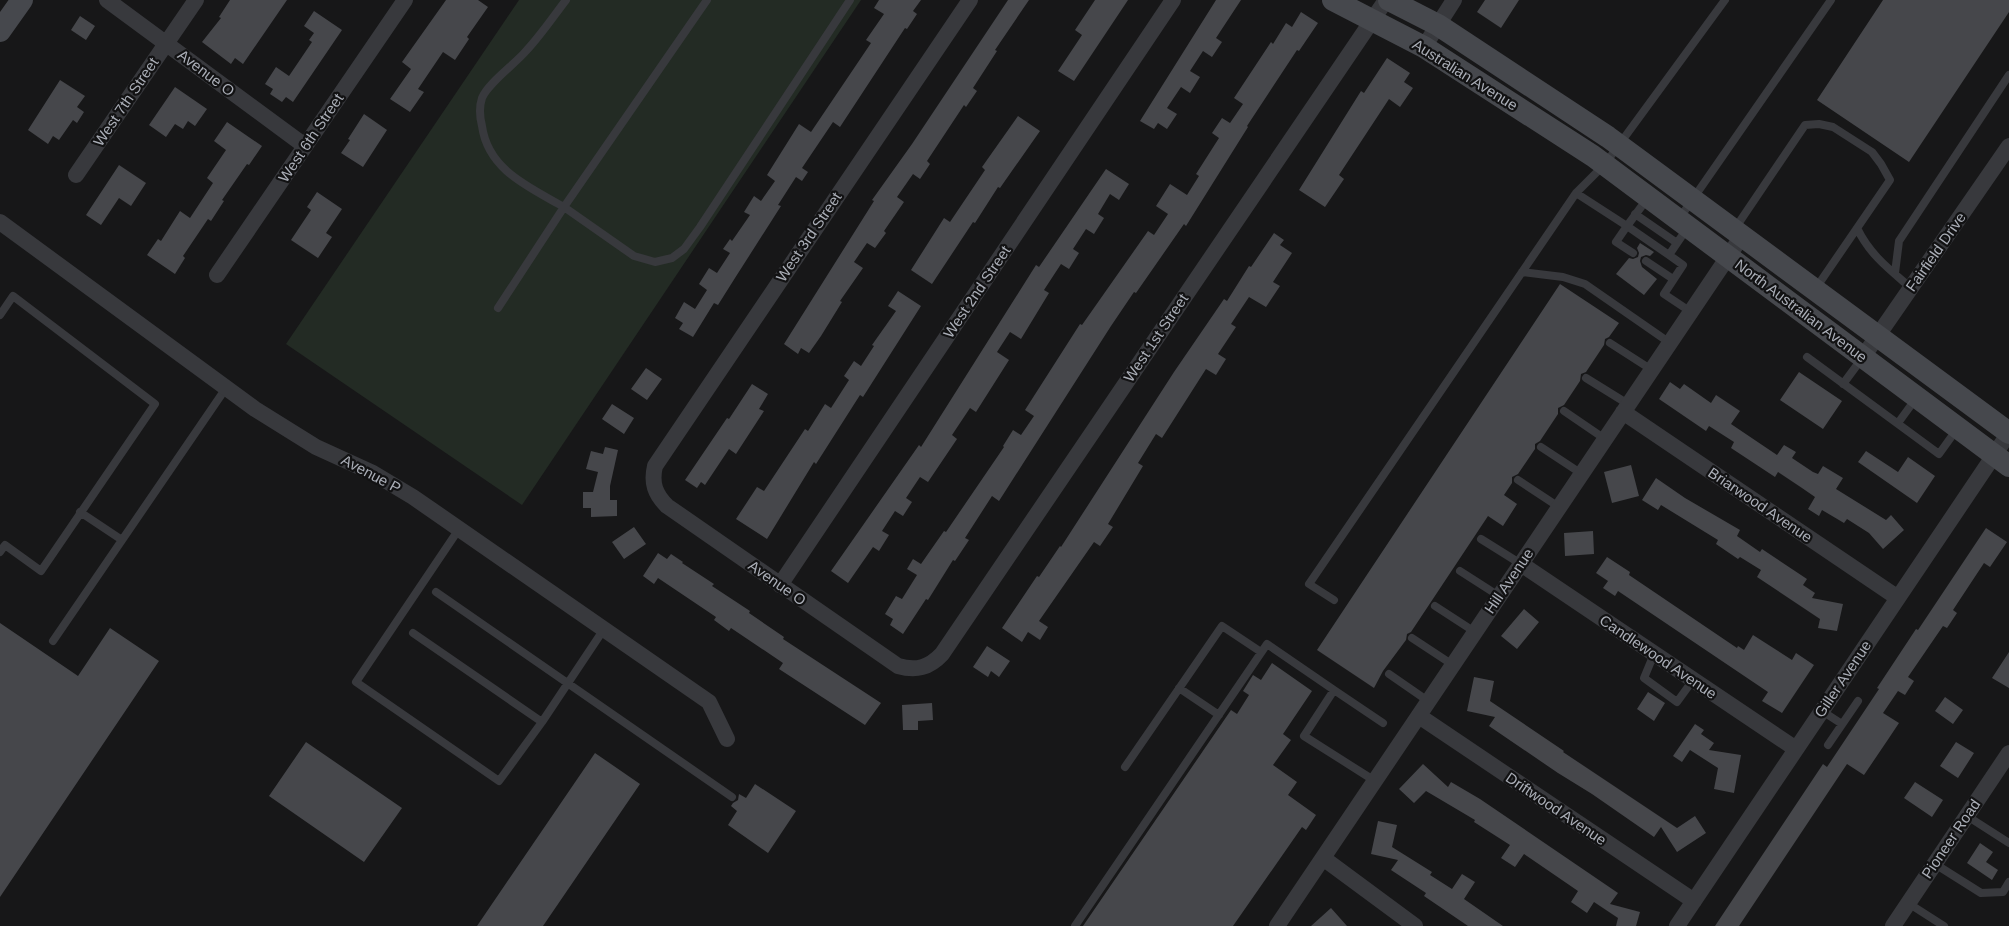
<svg xmlns="http://www.w3.org/2000/svg" width="2009" height="926" font-family="Helvetica,sans-serif">
  <rect width="100%" height="100%" fill="#171718"/>
  <path fill="#232b24" d="M519,0H861L522,505L286,344Z"/>
  <path fill="#46474b" d="M230,0H287L243,64L235,58L231,64L202,42L221,18L219,17Z
    M446,0H478L488,7L467,37L469,39L455,60L443,52L418,89L424,92L410,112L390,99L411,69L402,62Z
    M879,0H921L913,11L917,14L907,29L905,28L840,127L833,122L802,168L808,172L802,181L796,177L778,205L781,206L735,278L718,305L714,303L693,337L679,329L683,323L675,318L684,302L695,309L707,290L699,284L709,268L717,273L730,253L723,249L730,239L732,241L750,215L744,212L754,196L761,201L775,181L767,175L799,124L811,132L871,43L866,40L884,14L874,8Z
    M1008,0H1029L995,50L997,51L973,88L977,91L966,107L964,105L927,161L930,164L920,179L913,174L897,197L904,202L884,231L886,233L875,248L867,243L854,262L863,268L840,301L842,302L821,336L809,353L801,348L798,354L784,344L874,201L872,200L912,144Z
    M1095,0H1128L1074,81L1058,71L1082,35L1075,30Z
    M1216,0H1241L1216,38L1222,42L1212,57L1203,51L1190,71L1200,77L1190,93L1181,87L1167,108L1177,114L1167,129L1158,123L1154,129L1140,121Z
    M1485,0H1519L1501,28L1477,12Z
    M1883,0H2009V12L1909,162L1817,100Z
    M314,11L342,30L293,102L286,97L282,102L270,94L273,89L265,84L276,67L289,76L312,42L309,40L314,33L304,26Z
    M1301,12L1318,23L1299,51L1297,50L1247,126L1248,127L1186,226L1184,224L1136,293L1134,292L1111,326L999,501L992,496L965,538L969,540L955,561L953,560L928,600L926,599L903,634L890,625L893,619L885,614L896,596L902,599L917,575L907,569L913,559L921,564L944,531L946,532L1004,447L1003,446L1013,430L1021,435L1034,416L1025,410L1080,324L1082,325L1148,231L1154,235L1168,214L1156,206L1170,184L1187,195L1199,176L1196,174L1219,138L1212,133L1222,118L1230,123L1243,104L1234,98L1271,42L1273,44L1286,23L1292,27Z
    M80,16L95,26L86,40L71,30Z
    M1387,58L1410,73L1404,82L1413,88L1400,107L1389,99L1339,175L1344,179L1325,207L1299,190L1361,91L1364,93Z
    M60,80L85,96L77,107L84,112L77,123L73,120L59,140L53,136L48,144L28,130Z
    M175,87L207,109L195,126L188,121L183,129L175,124L166,137L149,125Z
    M364,114L387,130L363,167L341,153L350,140L348,139Z
    M1018,116L1040,131L1000,188L998,187L975,223L973,222L932,284L911,270L944,218L950,222L985,170L982,167Z
    M227,122L262,146L249,165L247,164L222,200L224,201L211,221L208,219L183,256L185,258L175,274L147,255L158,239L161,241L180,211L190,218L213,183L207,178L226,150L214,141Z
    M119,165L146,183L131,206L119,198L101,225L86,215Z
    M1106,169L1129,184L1119,200L1110,194L1098,214L1104,218L1094,234L1086,229L1073,249L1079,253L1069,269L1061,264L1044,290L1049,293L1021,339L1010,332L997,352L1009,360L976,412L970,408L952,435L957,439L928,482L920,477L906,498L912,502L903,516L895,511L882,531L889,535L879,551L873,547L848,583L831,571L919,445L921,447L1036,265L1039,267Z
    M317,192L342,209L326,233L332,237L318,258L291,240L311,210L307,207Z
    M1274,233L1284,240L1280,245L1292,253L1273,282L1280,286L1266,307L1249,297L1231,324L1236,327L1218,354L1226,359L1216,375L1206,369L1162,438L1156,434L1138,463L1143,466L1108,524L1113,527L1100,546L1094,542L1039,621L1048,627L1040,640L1028,632L1022,642L1002,628L1037,576L1039,577L1060,546L1061,547L1174,372L1224,299L1227,301L1249,266L1251,267Z
    M1640,243L1654,252L1650,256L1646,255L1641,257L1640,261L1642,267L1657,279L1644,295L1616,274L1629,258L1633,259L1638,257L1639,253L1637,248Z
    M1560,284L1619,323L1609,337L1605,339L1604,345L1586,372L1581,374L1580,381L1564,405L1558,408V414L1540,441L1535,444V449L1518,474L1512,477V483L1504,495L1517,504L1503,526L1488,516L1411,632L1407,634L1406,640L1383,671L1374,688L1317,650Z
    M898,291L921,306L863,397L860,395L816,464L814,462L767,539L736,519L757,487L764,491L805,429L808,431L825,404L831,408L849,380L844,376L854,361L861,366L874,346L872,345L896,311L888,306Z
    M646,368L662,379L647,400L631,389Z
    M1799,372L1842,401L1823,429L1780,400Z
    M1670,382L1680,389L1684,384L1711,403L1716,395L1740,411L1731,424L1777,455L1784,445L1796,452L1792,458L1813,472L1818,474L1823,466L1843,478L1836,489L1886,520L1891,515L1904,530L1883,549L1869,533L1847,519L1844,523L1822,510L1819,516L1808,509L1815,497L1802,488L1778,472L1775,477L1731,448L1734,442L1709,426L1706,431L1659,399Z
    M752,384L768,394L759,409L764,411L736,454L729,449L705,485L701,482L697,488L685,480L727,418L729,419Z
    M612,404L634,418L624,434L602,419Z
    M605,447L618,450L610,486V500H617V516L591,517V508H583V492H593L598,472L586,469L591,451L603,454Z
    M1866,451L1898,472L1908,457L1935,476L1917,503L1858,462Z
    M1631,465L1639,496L1612,503L1604,472Z
    M1656,478L1685,498L1740,530L1737,536L1760,552L1762,549L1807,579L1803,585L1815,593L1812,598L1843,604L1837,631L1818,628L1820,619L1757,577L1761,570L1740,557L1738,559L1716,544L1718,540L1661,505L1658,510L1642,500Z
    M634,527L646,544L624,559L612,542Z
    M1986,528L2007,542L1990,567L1984,563L1953,610L1957,613L1947,628L1943,626L1908,677L1914,681L1905,695L1898,691L1883,713L1899,723L1887,741L1864,775L1847,764L1739,926H1715L1823,764L1827,767L1879,689L1877,688L1916,629L1918,630Z
    M1593,531L1594,554L1565,556L1564,533Z
    M658,553L667,559L671,554L683,562L682,563L714,584L712,586L750,611L749,613L784,637L783,639L881,703L865,725L779,669L783,663L731,628L729,631L714,620L716,617L658,578L654,584L643,576Z
    M1607,557L1630,572L1629,575L1737,648L1738,646L1744,650L1753,635L1792,660L1796,653L1814,665L1782,713L1762,701L1768,692L1618,591L1615,596L1603,588L1608,581L1596,573Z
    M1524,609L1539,622L1517,649L1501,636Z
    M0,623L78,676L110,628L159,661L0,897Z
    M987,646L1010,661L999,677L991,671L988,677L973,667Z
    M2009,652V688L1992,678Z
    M1272,663L1312,691L1283,734L1291,740L1273,765L1297,782L1288,795L1316,815L1306,830L1302,827L1233,926H1083L1231,710L1237,714L1249,695L1243,691L1253,675L1261,680Z
    M1474,677L1494,681L1490,701L1564,751L1563,752L1677,828L1695,816L1706,833L1677,852L1661,827L1654,837L1592,794L1558,773L1489,726L1495,717L1467,711Z
    M1648,692L1665,703L1654,721L1637,709Z
    M1945,697L1963,710L1953,724L1935,711Z
    M932,703L933,720L918,721V730H903L902,705Z
    M1695,724L1704,730L1701,734L1714,743L1709,750L1741,755L1734,793L1714,789L1718,768L1690,750L1682,762L1673,756Z
    M306,742L402,808L364,862L269,796Z
    M1956,742L1974,753L1958,778L1940,766Z
    M595,753L640,784L543,926H477Z
    M1423,764L1448,787L1451,782L1480,799L1618,893L1610,904L1640,912L1636,926H1616L1618,918L1594,902L1587,913L1571,902L1578,891L1524,854L1515,867L1501,858L1510,845L1474,822L1475,820L1426,791L1414,803L1399,789Z
    M1915,782L1943,800L1932,817L1904,798Z
    M755,784L796,811L768,853L728,825L737,811L731,806L733,803L738,800L739,794L746,798Z
    M1378,821L1397,825L1392,847L1432,872L1430,875L1452,889L1462,874L1475,882L1464,899L1503,926H1468L1424,896L1426,893L1391,870L1398,860L1371,854Z
    M1980,843L1993,852L1986,862L1998,870L1992,880L1967,863Z
    M1331,908L1347,926H1311Z"/>
  <g fill="none" stroke-linecap="round" stroke-linejoin="round">
    <path stroke="#38393d" stroke-width="8" d="M707,0L564,207L634,256L655,262L672,258L684,249L700,227L850,0
      M1576,193L1627,226L1647,199
      M1635,214L1677,243
      M1679,219L1831,0
      M1688,227L1669,255L1683,265L1664,294L1691,312
      M1857,228C1870,255 1889,269 1911,288
      M1734,230L1805,125L1819,124L1833,127L1872,152L1881,164L1890,180L1816,288
      M1633,253L1616,242L1627,226L1669,255
      M1646,261L1673,279
      M1522,272L1563,277L1585,284L1670,343
      M1895,273L1899,241L2009,75
      M498,308L564,207C529,187 488,170 482,126C480,118 479,107 482,98C488,83 515,64 526,51C541,35 553,17 566,0
      M0,315L13,296L155,404L41,571L5,545L0,552
      M1610,343L1652,370
      M1807,357L1939,454L1957,429
      M1586,378L1628,404
      M1843,384L1863,357
      M1564,411L1605,439
      M1898,423L1917,397
      M1541,447L1582,474
      M1518,480L1559,507
      M80,512L122,540
      M459,529L356,682L499,781L542,722
      M1481,539L1521,564
      M1460,571L1499,596
      M436,592L732,797
      M1334,600L1309,584L1576,193L1605,164L1725,0
      M1435,606L1475,632
      M413,633L542,722L604,629
      M1412,638L1453,665
      M53,641L226,388
      M1654,654L1644,678L1677,702L1693,680
      M1389,674L1428,701
      M1179,688L1219,715
      M1822,711L1842,724
      M1828,745L1858,701
      M1125,767L1222,626L1261,652
      M1375,781L1304,736L1334,690L1383,723
      M1967,816L2009,843
      M1935,864L1981,893L2003,892L2009,882
      M1908,903L1944,926
      M1075,926L1267,644L1334,690"/>
    <path stroke="#38393d" stroke-width="16" d="M107,0L305,146
      M970,0L655,466C651,483 655,494 667,506L898,666C916,671 929,668 942,654L1386,0
      M1424,47L1454,0
      M76,175L196,0
      M0,222L255,409L316,447L373,473L413,497L709,702L727,739
      M217,275L405,0
      M1863,357L2009,146
      M1623,412L1898,598
      M1521,564L1796,749
      M780,585L1173,0
      M1419,716L1694,901
      M1323,858L1415,926
      M1277,926L1742,236
      M1677,926L2009,433
      M1893,926L2009,753"/>
    <path stroke="#46484d" stroke-width="22" d="M1333,0L1424,47L1593,156L2009,466
      M1389,0L1438,25L1608,137L2009,433
      M0,31L22,0"/>
  </g>
  <g text-anchor="middle" stroke-width="4.5" stroke-linejoin="round" paint-order="stroke">
    <g font-size="15" fill="#aaaeb7" stroke="#121213">
      <text transform="translate(206 73) rotate(37)" y="5">Avenue O</text>
      <text transform="translate(1465 75) rotate(32)" y="5">Australian Avenue</text>
      <text transform="translate(126 102) rotate(-56)" y="5">West 7th Street</text>
      <text transform="translate(311 138) rotate(-56)" y="5">West 6th Street</text>
      <text transform="translate(809 237) rotate(-56)" y="5">West 3rd Street</text>
      <text transform="translate(1936 252) rotate(-55)" y="5">Fairfield Drive</text>
      <text transform="translate(977 292) rotate(-56)" y="5">West 2nd Street</text>
      <text transform="translate(1801 311) rotate(37)" y="5">North Australian Avenue</text>
      <text transform="translate(1156 338) rotate(-56)" y="5">West 1st Street</text>
      <text transform="translate(371 474) rotate(28)" y="5">Avenue P</text>
      <text transform="translate(1760 505) rotate(34)" y="5">Briarwood Avenue</text>
      <text transform="translate(1509 581) rotate(-56)" y="5">Hill Avenue</text>
      <text transform="translate(777 583) rotate(35)" y="5">Avenue O</text>
      <text transform="translate(1658 657) rotate(34)" y="5">Candlewood Avenue</text>
      <text transform="translate(1843 679) rotate(-56)" y="5">Giller Avenue</text>
      <text transform="translate(1556 809) rotate(34)" y="5">Driftwood Avenue</text>
      <text transform="translate(1951 839) rotate(-56)" y="5">Pioneer Road</text>
    </g>
  </g>
</svg>
